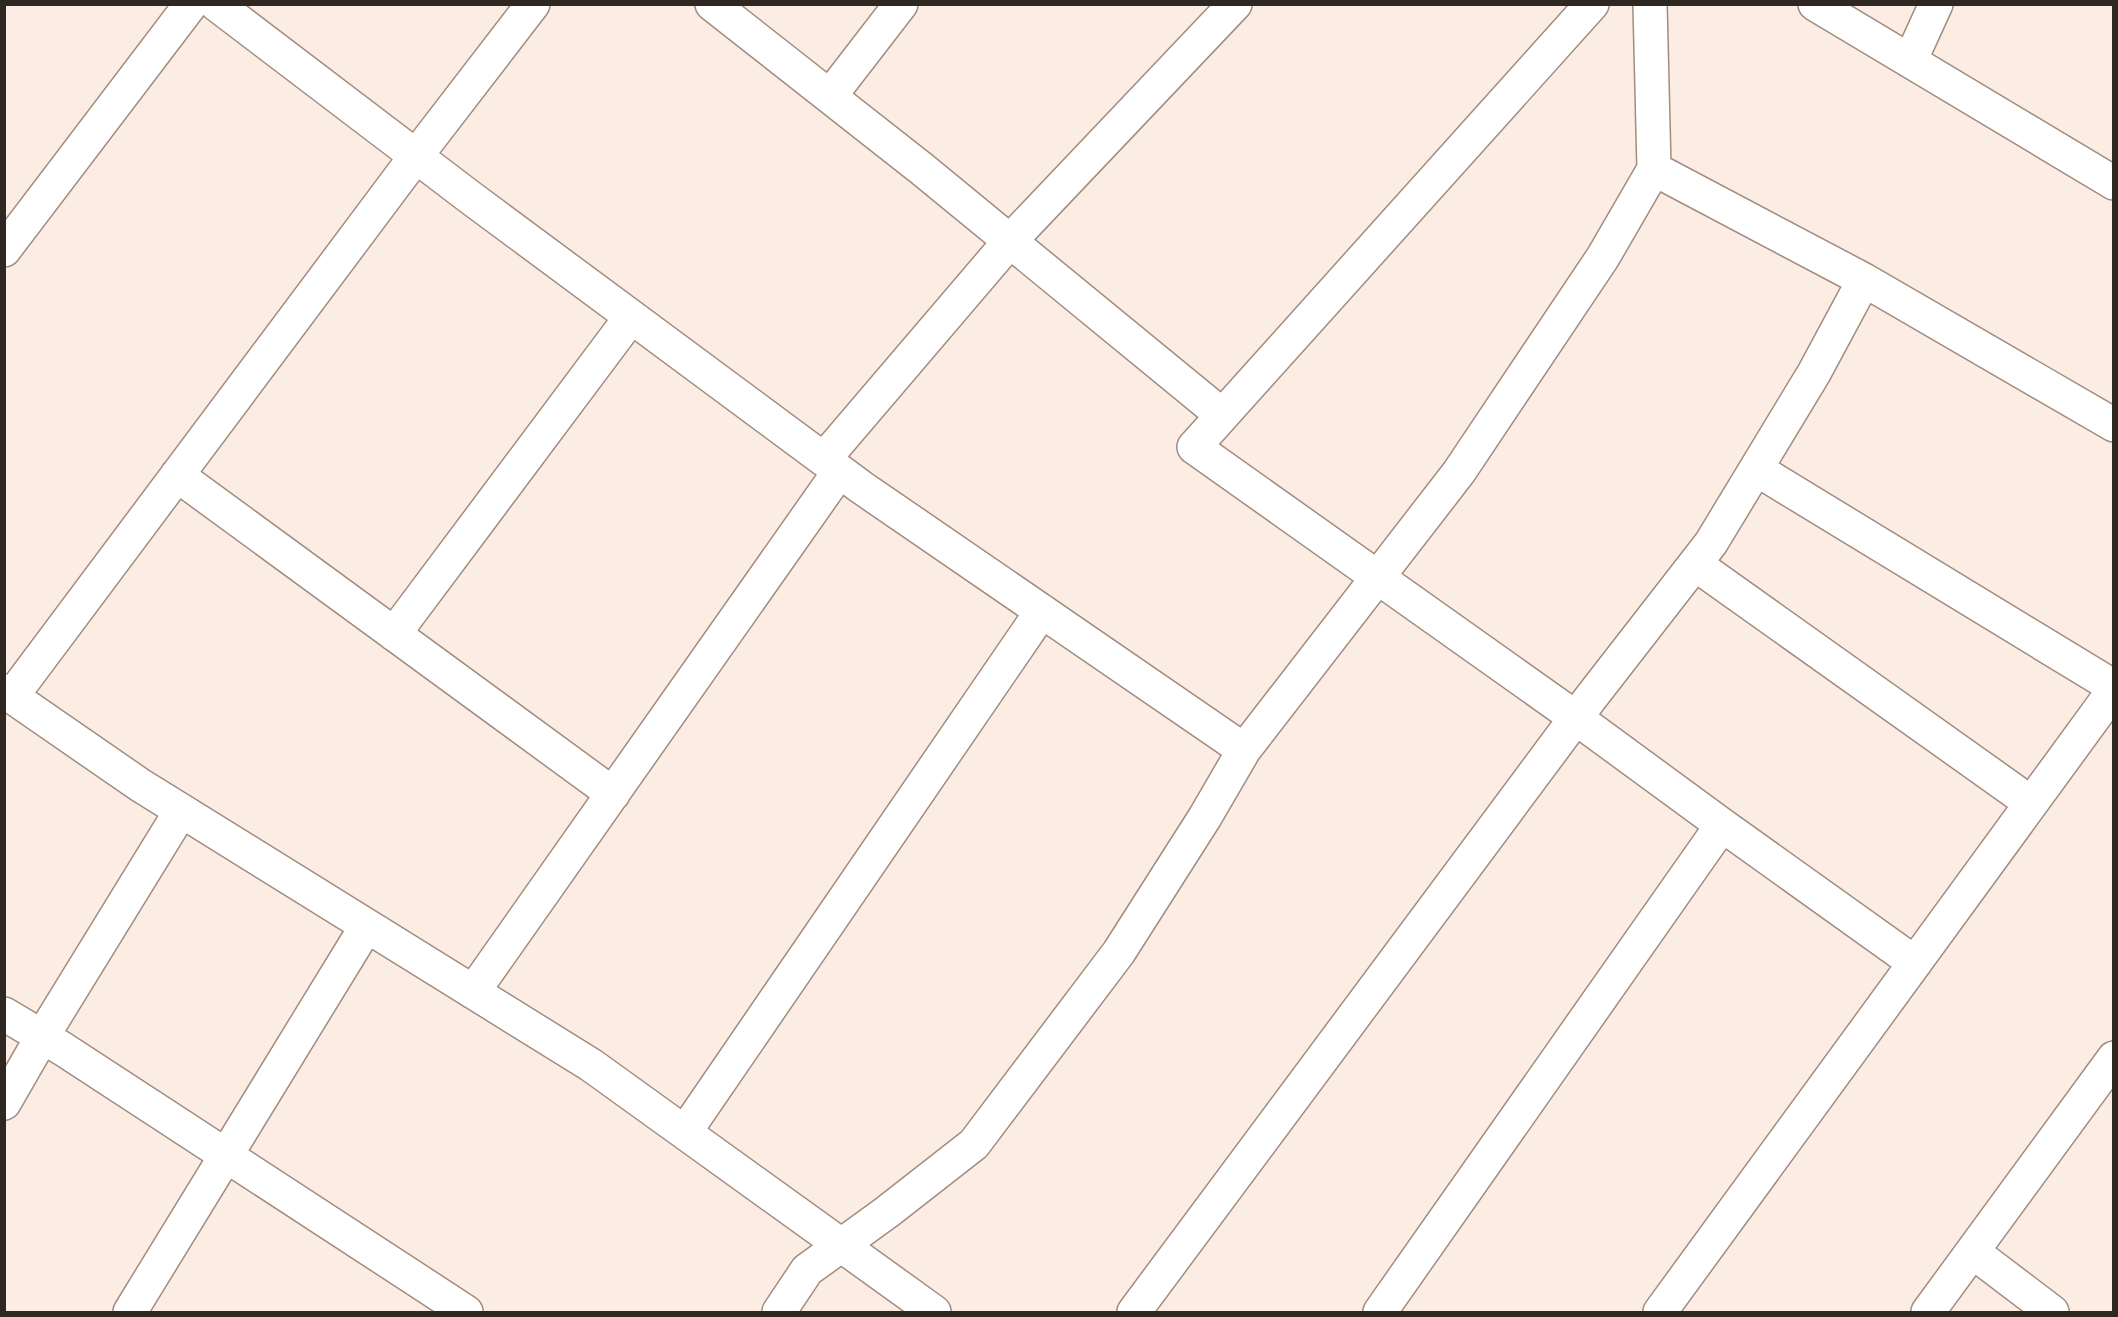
<svg xmlns="http://www.w3.org/2000/svg" width="2118" height="1317" font-family="'DejaVu Sans',sans-serif">
  <rect width="100%" height="100%" fill="#fbede4"/>
  <g fill="none" stroke-linecap="round" stroke-linejoin="round">
    <defs>
      <path id="minor" d="M216,4L471,198L861,487L1244,750
        M712,4L922,169L1222,415
        M1592,4L1194,447L1576,718L1722,825L1915,963
        M1815,4L2114,183
        M1910,61L1936,4
        M830,96L901,4
        M1654,169L1864,280L2114,425
        M4,250L191,4
        M824,459L1010,241L1235,4
        M1756,469L2114,687
        M177,475L613,794
        M1695,564L2031,803
        M394,634L631,317
        M4,691L140,785L591,1065L934,1312
        M12,696L416,156L533,4
        M473,992L839,472
        M4,1014L63,1049L466,1312
        M4,1103L42,1037L181,811
        M685,1132L1042,611
        M1973,1252L2052,1312
        M130,1312L366,927
        M779,1312L807,1270L887,1212L974,1144L1119,952L1205,817L1244,750L1459,472L1603,257L1654,169L1650,4
        M1134,1312L1589,700L1711,543L1814,373L1864,280
        M1380,1312L1722,825
        M1660,1312L2114,690
        M1928,1312L2114,1058"/>
    </defs>
    <use href="#minor" stroke="#a28c7f" stroke-width="36"/>
    <use href="#minor" stroke="#fff" stroke-width="33"/>
  </g>
  <rect width="2118" height="1317" fill="none" stroke="#2f2721" stroke-width="12"/>
</svg>
